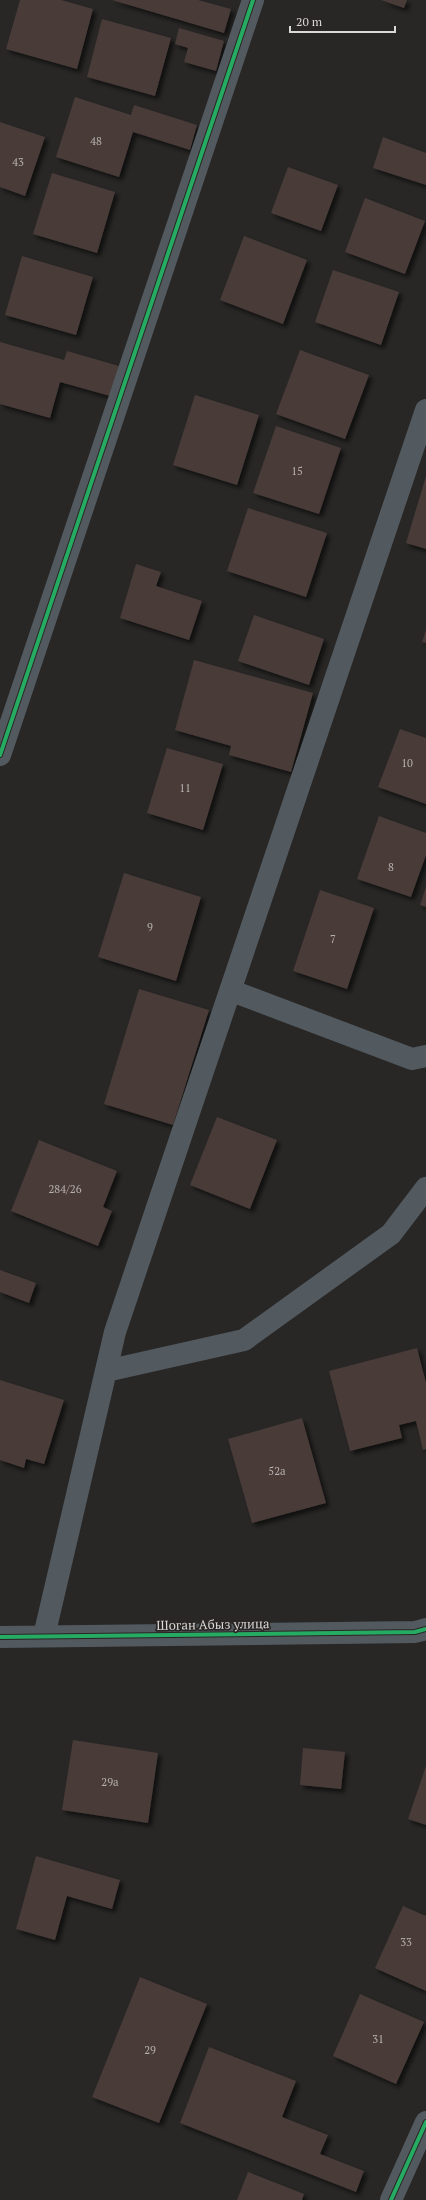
<svg xmlns="http://www.w3.org/2000/svg" width="426" height="2200" font-family="'PT Serif',serif">
  <defs>
    <filter id="shadow"><feDropShadow dx="3.5" dy="3.5" stdDeviation="2" flood-color="#0009"/></filter>
  </defs>
  <rect width="100%" height="100%" fill="#282726"/>
  <path fill="#483b38" filter="url(#shadow)" d="M20,0H61L93,9L77,69L6,49Z
    M112,0H198L231,9L224,33Z
    M381,0H407L404,8Z
    M102,19L171,38L155,96L87,77Z
    M179,28L224,41L216,71L184,62L188,48L175,44Z
    M75,97L131,115L134,105L197,125L190,150L133,132L119,177L56,157Z
    M0,122L45,137L25,196L0,187Z
    M383,137L426,153V185L373,168Z
    M288,167L338,185L321,231L271,213Z
    M52,173L115,192L97,253L33,234Z
    M365,198L425,221L405,274L345,252Z
    M244,236L307,260L283,324L220,300Z
    M22,256L93,277L76,335L5,315Z
    M333,270L399,292L381,345L315,322Z
    M0,342L64,360L67,351L119,366L110,396L60,382L50,418L0,404Z
    M300,350L369,375L345,439L276,414Z
    M195,395L259,415L237,485L173,465Z
    M276,426L341,448L319,514L253,493Z
    M426,476V549L406,543Z
    M248,508L327,533L306,597L227,571Z
    M136,564L161,572L156,586L202,601L189,640L120,618Z
    M254,615L324,639L309,685L238,661Z
    M426,630V643L422,642Z
    M194,660L313,693L291,772L229,755L231,746L175,730Z
    M400,729L426,738V804L378,787Z
    M167,748L223,764L203,830L147,813Z
    M379,816L426,833V855L411,897L357,879Z
    M124,873L201,897L176,981L98,957Z
    M426,887V907L420,905Z
    M320,890L374,908L347,989L293,971Z
    M139,989L209,1010L173,1125L104,1104Z
    M217,1117L277,1140L250,1209L190,1185Z
    M39,1140L117,1171L103,1207L112,1211L98,1246L11,1211Z
    M0,1270L36,1283L29,1303L0,1292Z
    M417,1348L426,1383V1449L423,1450L416,1421L399,1425L402,1438L350,1451L329,1371Z
    M0,1380L64,1400L44,1464L26,1459L24,1468L0,1460Z
    M302,1418L326,1503L252,1523L228,1439Z
    M73,1740L158,1753L148,1823L62,1810Z
    M303,1748L345,1752L341,1789L300,1785Z
    M426,1766V1825L408,1819Z
    M36,1856L120,1880L112,1909L67,1896L55,1940L16,1929Z
    M403,1906L426,1916V1991L375,1968Z
    M140,1977L207,2004L159,2123L92,2097Z
    M360,1994L424,2022L396,2084L333,2056Z
    M209,2047L296,2081L282,2117L328,2135L320,2154L364,2171L356,2192L180,2123Z
    M248,2172L304,2194L302,2200H237Z"/>
  <g fill="none" stroke-linecap="round" stroke-linejoin="round">
    <path stroke="#535a5f" stroke-width="22" d="M0,755L253,0
      M232,991L412,1059L426,1056
      M106,1371L244,1340L391,1234L426,1188
      M44,1636L115,1332L426,410
      M0,1637L415,1632L426,1629
      M391,2200L426,2122"/>
    <defs>
      <path id="cycleway" d="M0,755L253,0
        M0,1637L415,1632L426,1629
        M391,2200L426,2122"/>
    </defs>
    <use href="#cycleway" stroke="#292625" stroke-width="6"/>
    <use href="#cycleway" stroke="#26ab63" stroke-width="4"/>
  </g>
  <g text-anchor="middle" stroke-width="3.5" stroke-linejoin="round" paint-order="stroke">
    <g font-size="11" fill="#b6b1b0">
      <text x="96" y="145">48</text>
      <text x="18" y="166">43</text>
      <text x="297" y="475">15</text>
      <text x="407" y="767">10</text>
      <text x="185" y="792">11</text>
      <text x="391" y="871">8</text>
      <text x="150" y="931">9</text>
      <text x="333" y="943">7</text>
      <text x="65" y="1193">284/26</text>
      <text x="277" y="1475">52а</text>
      <text x="110" y="1786">29а</text>
      <text x="406" y="1946">33</text>
      <text x="378" y="2043">31</text>
      <text x="150" y="2054">29</text>
    </g>
    <g font-size="13" fill="#dad8d8" stroke="#292625">
      <text transform="translate(213 1624) rotate(-1)" y="5">Шоган Абыз улица</text>
    </g>
  </g>
  <path d="M290 26v6h105v-6" fill="none" stroke="#dad8d8" stroke-width="2"/>
  <text x="296" y="26" font-size="12" fill="#dad8d8" stroke="#292625" stroke-width="3" paint-order="stroke">20 m</text>
</svg>
